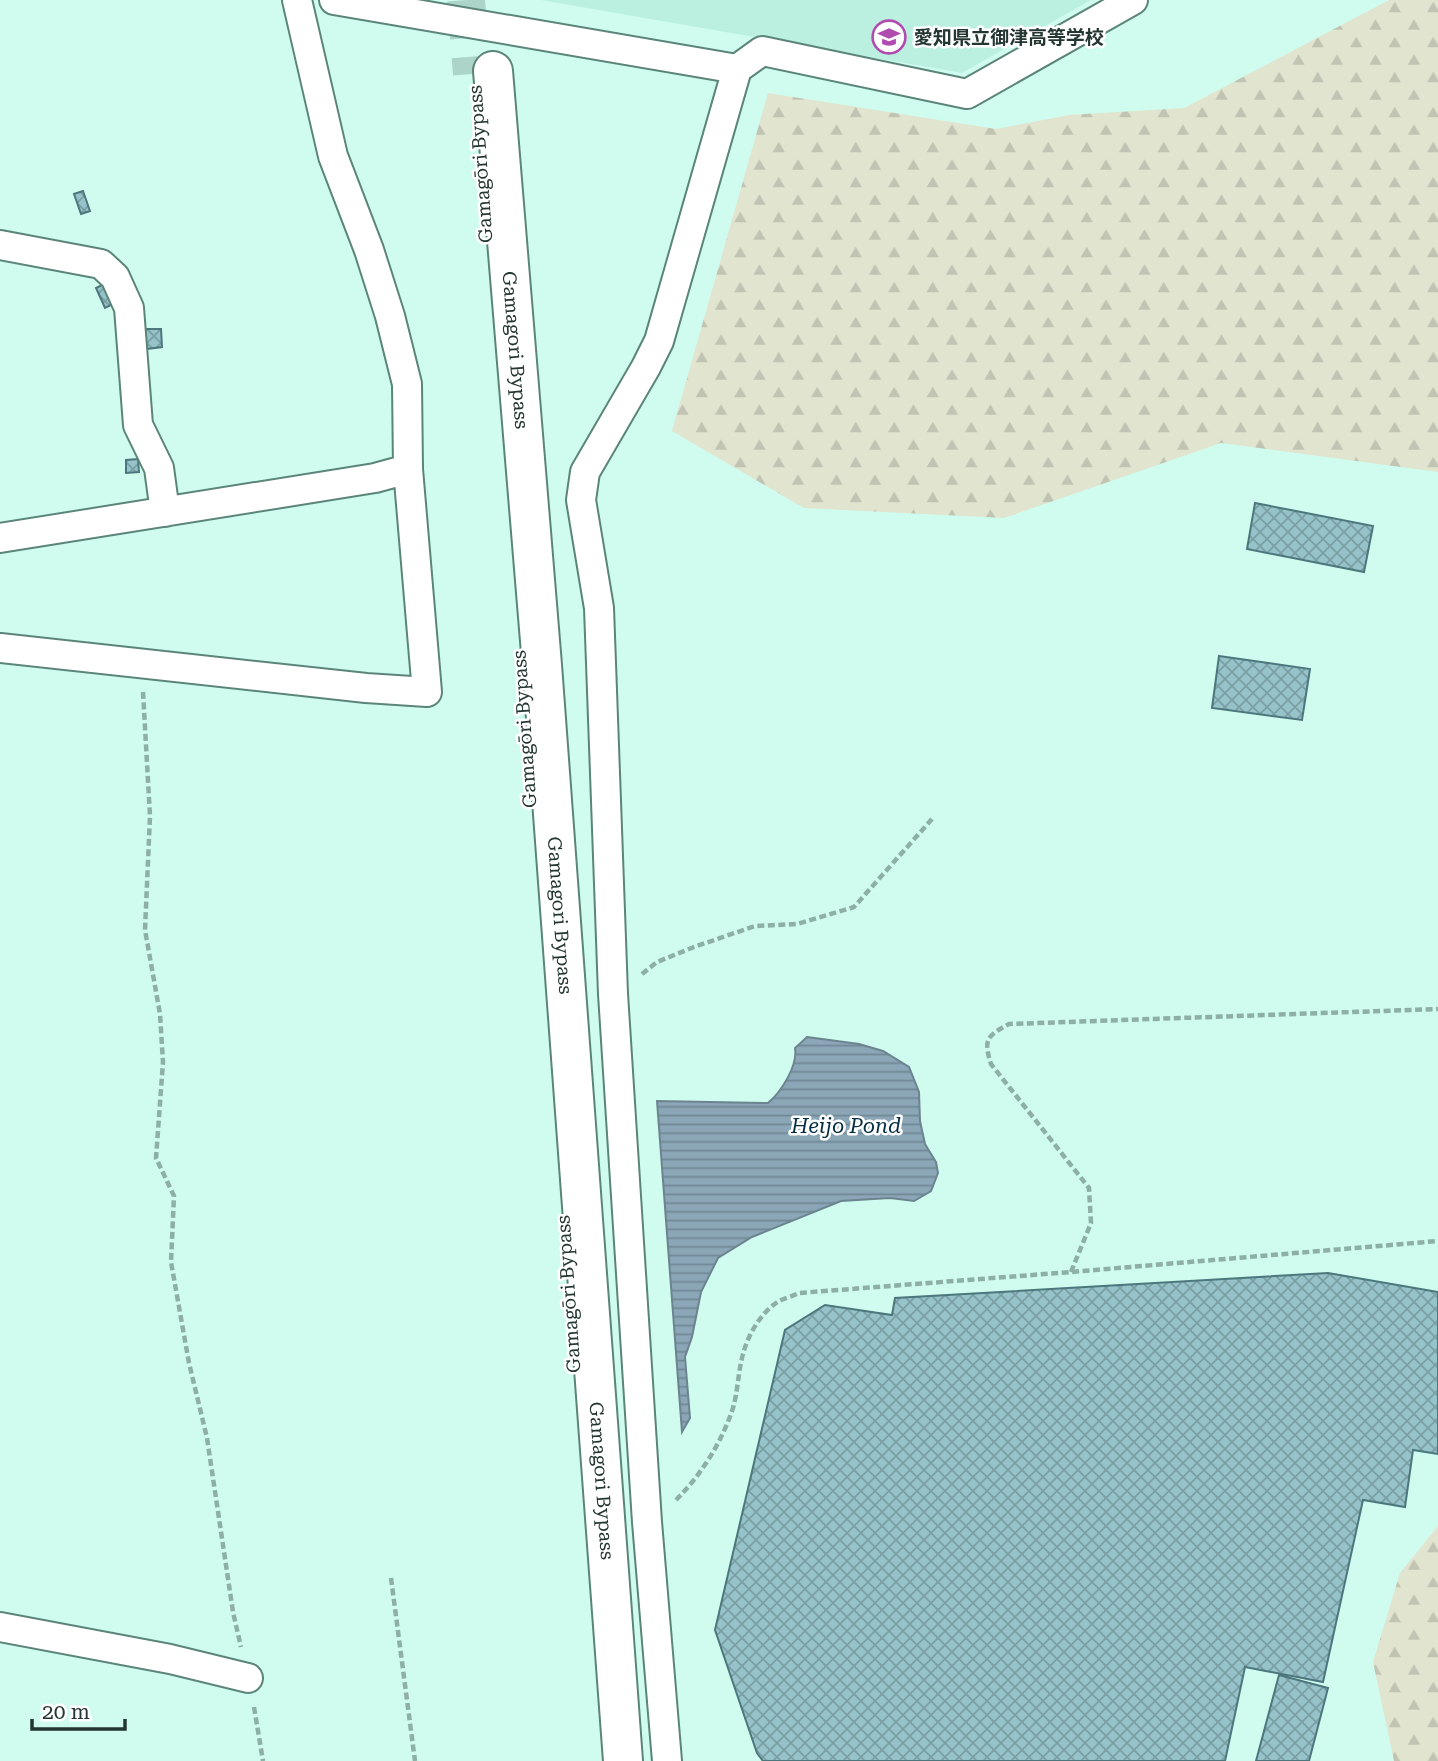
<svg xmlns="http://www.w3.org/2000/svg" width="1438" height="1761" font-family="'Roboto Serif','Noto Sans JP',serif">
  <defs>
    <pattern id="forest-firs" width="22" height="20" patternUnits="userSpaceOnUse" patternTransform="scale(1.75)"><rect width="22" height="20" fill="#e1e4cf"/><path d="M5 1l3.5 6h-7zM16 11l3.5 6h-7z" fill="#c1c4b2"/></pattern>
    <pattern id="water-rules" width="6" height="5" patternUnits="userSpaceOnUse" patternTransform="scale(1.75)"><rect width="6" height="5" fill="#8aa6b7"/><path d="M0 2.5h6" fill="none" stroke="#718895"/></pattern>
    <pattern id="building-cross-hatch" width="8" height="8" patternUnits="userSpaceOnUse" patternTransform="scale(1.75)"><rect width="8" height="8" fill="#95c3c9"/><path d="M0 0l8 8M0 8l8-8" fill="none" stroke="#799fa4"/></pattern>
  </defs>
  <rect width="100%" height="100%" fill="#cffcef"/>
  <path fill="#bbf0e0" d="M541,0H1091L962,73Z"/>
  <path fill="url(#forest-firs)" d="M1389,0H1438V472L1221,443L1004,518L804,508L672,431L768,93L996,129L1069,115L1184,108Z
    M1438,1526V1761H1394L1373,1662L1400,1573Z"/>
  <path fill="url(#water-rules)" stroke="#6b848f" stroke-width="2" d="M807,1037L859,1044L883,1051L909,1067L919,1092L920,1121L925,1144L936,1162L938,1173L931,1191L914,1201L890,1198L841,1201L752,1237L718,1258L701,1292L692,1337L685,1357L690,1418L682,1432L657,1101L768,1103C781,1092 798,1066 795,1048Z"/>
  <path fill="url(#building-cross-hatch)" stroke="#4b777d" stroke-width="2" d="M83,191L90,211L81,214L74,194Z
    M104,284L113,304L105,308L96,288Z
    M145,329H161L162,347L146,349Z
    M138,459L139,472L126,473V460Z
    M1255,503L1373,526L1364,572L1247,549Z
    M1219,656L1310,669L1302,720L1212,708Z
    M1328,1273L1438,1292V1454L1413,1450L1405,1507L1363,1500L1323,1682L1245,1667L1225,1761H763L757,1753L715,1630L785,1330L825,1305L892,1315L895,1298Z
    M1279,1675L1328,1688L1309,1761H1256Z"/>
  <g fill="none" stroke-linecap="round" stroke-linejoin="round">
    <path stroke="#add4c9" stroke-width="38" stroke-dasharray="38 19" stroke-linecap="butt" d="M466,0L472,74"/>
    <defs>
      <path id="street" d="M334,0L737,69
        M0,245L101,264L115,277L129,308L138,425L159,468L165,512
        M0,538L375,478L408,469
        M0,648L366,688L427,692L408,469L407,384L390,316L369,250L333,156L297,0
        M0,1627L170,1659L248,1678
        M667,1761L647,1522L613,994L599,608L581,500L585,472L646,367L659,341L737,69L762,51L967,94L1133,0"/>
      <g id="highway">
        <path id="s1" d="M493,71L542,665L623,1761"/>
      </g>
    </defs>
    <use href="#street" stroke="#5c8579" stroke-width="32"/>
    <use href="#highway" stroke="#5c8579" stroke-width="42"/>
    <path stroke="#8dafa6" stroke-width="4.5" stroke-dasharray="7 3.5" stroke-linecap="butt" d="M143,692L150,816L145,930L160,1014L163,1062L156,1158L174,1196L171,1262L189,1363L207,1438L233,1612L241,1647
      M642,974L657,962L694,947L755,926L797,924L854,907L932,819
      M1071,1272L1091,1223L1089,1188L991,1064C983,1039 987,1036 1009,1024L1438,1009
      M676,1500C701,1475 722,1442 733,1408C738,1391 738,1372 743,1354C748,1335 761,1312 779,1301C785,1298 793,1296 799,1293L1071,1272L1438,1241
      M391,1578L415,1761
      M254,1707L263,1761"/>
    <use href="#street" stroke="#fff" stroke-width="28"/>
    <use href="#highway" stroke="#fff" stroke-width="38"/>
  </g>
  <defs>
    <symbol id="school-ring" viewBox="-11 -11 22 22"><circle r="9.5" fill="#fff" stroke="#b04bb0" stroke-width="1.5"/><path d="M0-5L7-2L0 1L-7-2ZM-4 1L0 2.5L4 1V4Q0 6-4 4Z" fill="#b04bb0"/></symbol>
  </defs>
  <g fill-rule="evenodd">
    <use href="#school-ring" x="870" y="18" width="38" height="38"/>
  </g>
  <g text-anchor="middle" stroke-width="5" stroke-linejoin="round" paint-order="stroke">
    <g font-size="19" font-weight="bold" fill="#243631" stroke="#fff" text-anchor="start">
      <text x="914" y="44">愛知県立御津高等学校</text>
    </g>
    <g font-size="19" fill="#243631" stroke="#fff">
      <text transform="translate(480 164) rotate(-94)" y="7">Gamagōri Bypass</text>
      <text dy="7" stroke="none"><textPath href="#s1" startOffset="280">Gamagori Bypass</textPath></text>
      <text transform="translate(524 729) rotate(-94)" y="7">Gamagōri Bypass</text>
      <text dy="7" stroke="none"><textPath href="#s1" startOffset="847">Gamagori Bypass</textPath></text>
      <text transform="translate(568 1294) rotate(-94)" y="7">Gamagōri Bypass</text>
      <text dy="7" stroke="none"><textPath href="#s1" startOffset="1414">Gamagori Bypass</textPath></text>
    </g>
    <g font-size="21" font-style="italic" fill="#062e42" stroke="#fff">
      <text x="846" y="1133">Heijo Pond</text>
    </g>
  </g>
  <path d="M32 1719v10h93v-10" fill="none" stroke="#243631" stroke-width="3.5"/>
  <text x="42" y="1719" font-size="21" fill="#243631" stroke="#ffffff" stroke-width="5" paint-order="stroke">20 m</text>
</svg>
